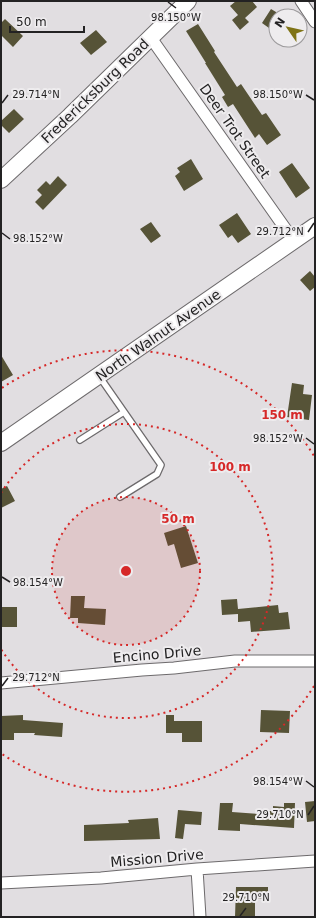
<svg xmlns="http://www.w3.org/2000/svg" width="316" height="918" font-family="'DejaVu Sans',sans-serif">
  <rect width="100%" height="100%" fill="#e1dee1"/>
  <path fill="#565337" d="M236,1H252L257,7L245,18L249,22L240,30L232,20L238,15L230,6Z
    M271,9L276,12V33L262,23Z
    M5,19L23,36L13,47L1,35V23Z
    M198,24L215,51L214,52L237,87L241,84L262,115L266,113L281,135L267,145L259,134L255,138L233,104L228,107L222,97L225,95L205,63H206L186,31Z
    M96,30L107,42L91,55L80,43Z
    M14,109L24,119L9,133L1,125V121Z
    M191,159L203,179L184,191L175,176L180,172L177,168Z
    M292,163L310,188L296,198L279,172Z
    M58,176L67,185L43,210L35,202L42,195L37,190L46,181L50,185Z
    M237,213L251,234L238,243L232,235L228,238L219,225Z
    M151,222L161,236L151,243L140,229Z
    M310,271L315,277V287L310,291L300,280Z
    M1,355L13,375L1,382Z
    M292,383L304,385L303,394L312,395L309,420L287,417Z
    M7,486L15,501L1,508V489Z
    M186,526L198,563L181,568L174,544L168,546L164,533Z
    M71,596H85L84,608L106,609L105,625L78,623V618H70Z
    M237,599L238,609L278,605L279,613L288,612L290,629L251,632L250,621L238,622V614L222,615L221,600Z
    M1,607H17V627H1Z
    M261,710L290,711L289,733L260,732Z
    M23,715V720L63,723L62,737L34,735L35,733H14V740H1V716Z
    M166,715H174V721H202V742H182V733H166Z
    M315,801V821L307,822L305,802Z
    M220,803H233L232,812L259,814L260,811H273V806L284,807V803H295L294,828L240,824V831L218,830Z
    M178,810L202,812L201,825L185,824L183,839L175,838Z
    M158,818L160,839L84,841V825L129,823L128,820Z
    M236,887H268V899H255V917H235Z"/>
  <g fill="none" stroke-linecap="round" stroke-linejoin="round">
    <defs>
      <path id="lane" d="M99,376L161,465L157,474L120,497
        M80,440L124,412"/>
      <path id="street" d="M301,1L315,22
        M151,38L294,241
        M1,683L142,670L174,668L235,661H315
        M197,869L200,917
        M1,883L101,878L197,869L315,861"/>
      <path id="secondary" d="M1,180L70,116L188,1
        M1,443L315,226"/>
    </defs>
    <use href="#lane" stroke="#6d6a6c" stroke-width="8"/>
    <use href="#street" stroke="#6d6a6c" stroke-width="13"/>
    <use href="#secondary" stroke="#6d6a6c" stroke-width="18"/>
    <use href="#lane" stroke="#fff" stroke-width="5.5"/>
    <use href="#street" stroke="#fff" stroke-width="11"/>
    <use href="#secondary" stroke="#fff" stroke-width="16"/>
  </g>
  <path fill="none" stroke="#232223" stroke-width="1.5" d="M168,2L176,8M306,95L314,100M2,103L8,95M308,232L314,223M2,233L10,239M306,438L314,444M2,577L10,582M2,686L8,678M306,781L314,787M308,815L314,806M240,916L246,908"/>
  <circle cx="126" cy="571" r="74" fill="#d62828" fill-opacity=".12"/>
  <g fill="none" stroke="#d62828" stroke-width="2" stroke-dasharray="2 4">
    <circle cx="126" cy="571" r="74"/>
    <path d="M1 493A147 147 0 1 1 1 649"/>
    <path d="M314 686A221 221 0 0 1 2 754M2 388A221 221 0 0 1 314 456"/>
  </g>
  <g text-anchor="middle" stroke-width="4" stroke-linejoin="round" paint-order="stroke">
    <g font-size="14" fill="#232223" stroke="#eeecee">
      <text transform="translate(95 91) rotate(-44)" y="5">Fredericksburg Road</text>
      <text transform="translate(235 131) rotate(55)" y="5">Deer Trot Street</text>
      <text transform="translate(158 335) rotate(-35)" y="5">North Walnut Avenue</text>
      <text transform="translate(157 654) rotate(-5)" y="5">Encino Drive</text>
      <text transform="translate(157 858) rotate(-5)" y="5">Mission Drive</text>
    </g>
  </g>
  <g font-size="10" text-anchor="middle" fill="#232223" stroke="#eeecee" stroke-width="4" stroke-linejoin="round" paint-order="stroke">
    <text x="176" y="21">98.150°W</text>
    <text x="36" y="98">29.714°N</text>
    <text x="278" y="98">98.150°W</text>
    <text x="280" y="235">29.712°N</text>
    <text x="38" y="242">98.152°W</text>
    <text x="278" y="442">98.152°W</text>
    <text x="38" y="586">98.154°W</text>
    <text x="36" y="681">29.712°N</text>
    <text x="278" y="785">98.154°W</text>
    <text x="280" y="818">29.710°N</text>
    <text x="246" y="901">29.710°N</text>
  </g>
  <circle cx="126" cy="571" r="6" fill="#d62828" stroke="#eeecee" stroke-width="2"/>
  <g font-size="12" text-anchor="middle" font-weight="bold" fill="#d62828" stroke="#eeecee" stroke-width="4" stroke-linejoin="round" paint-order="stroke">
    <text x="282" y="419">150 m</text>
    <text x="230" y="471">100 m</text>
    <text x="178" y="523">50 m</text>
  </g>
  <rect width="316" height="918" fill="none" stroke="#232223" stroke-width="4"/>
  <g transform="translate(288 28) rotate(304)"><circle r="19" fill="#eeecee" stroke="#9d9b9d"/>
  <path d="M0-3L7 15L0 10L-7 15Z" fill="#7f7315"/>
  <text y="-6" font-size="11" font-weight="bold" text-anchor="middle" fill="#232223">N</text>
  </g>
  <path d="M10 26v6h74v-6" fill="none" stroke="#232223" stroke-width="2"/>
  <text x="16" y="26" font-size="12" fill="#232223" stroke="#eeecee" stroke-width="3" paint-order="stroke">50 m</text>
</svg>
